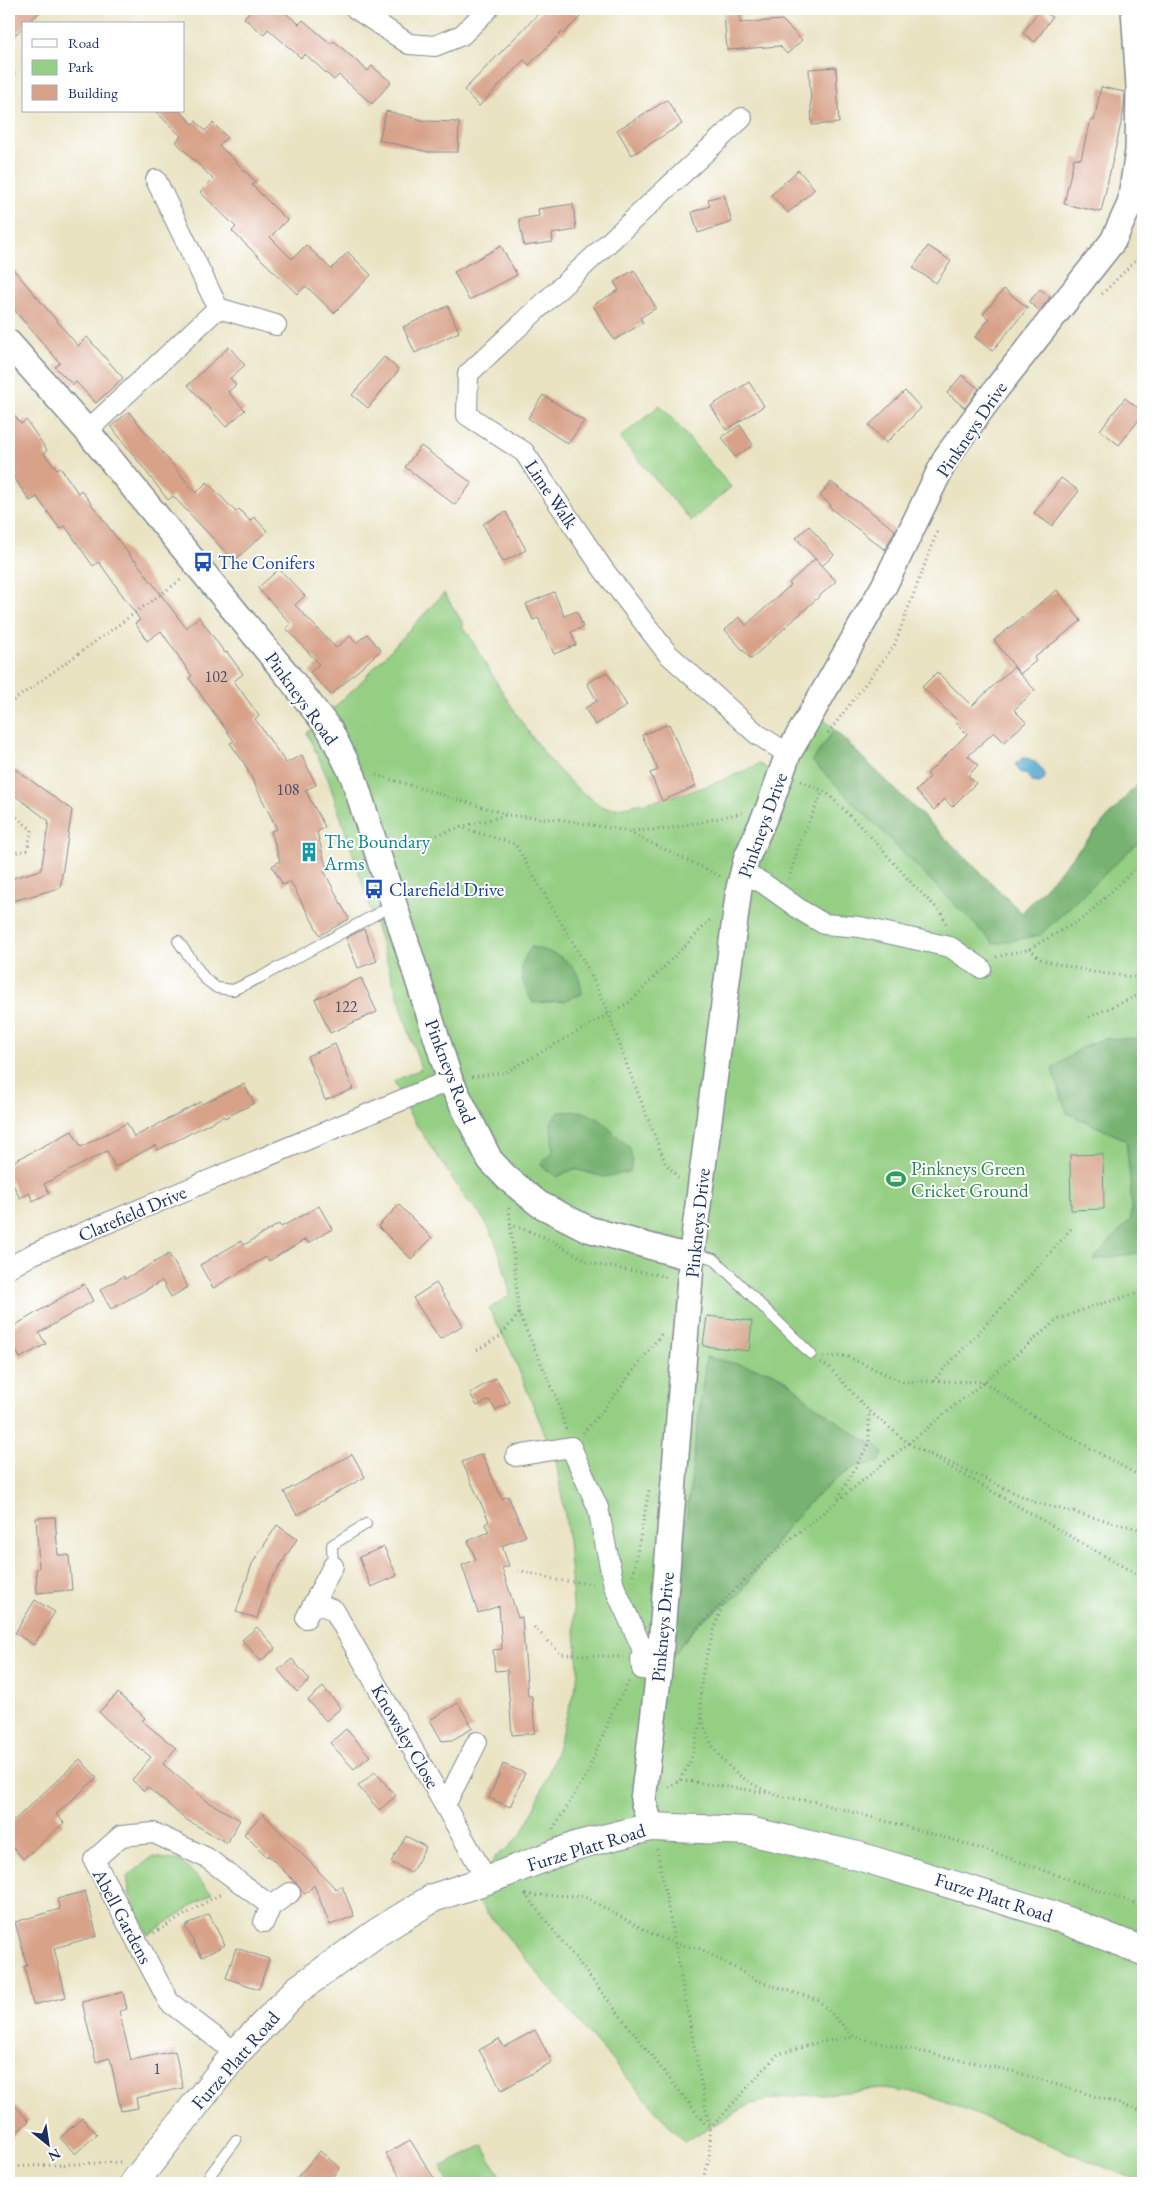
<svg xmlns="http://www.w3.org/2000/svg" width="1152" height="2192" font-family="'EB Garamond',serif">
  <rect width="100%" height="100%" fill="#fff"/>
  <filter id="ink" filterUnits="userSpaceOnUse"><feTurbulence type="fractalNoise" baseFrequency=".02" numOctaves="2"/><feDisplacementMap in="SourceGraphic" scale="10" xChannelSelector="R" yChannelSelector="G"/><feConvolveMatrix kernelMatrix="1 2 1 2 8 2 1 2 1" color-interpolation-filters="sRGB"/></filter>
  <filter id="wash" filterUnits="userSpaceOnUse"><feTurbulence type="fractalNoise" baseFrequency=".0096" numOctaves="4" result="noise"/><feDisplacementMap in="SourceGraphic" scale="20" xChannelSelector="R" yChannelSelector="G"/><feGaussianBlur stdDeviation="1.12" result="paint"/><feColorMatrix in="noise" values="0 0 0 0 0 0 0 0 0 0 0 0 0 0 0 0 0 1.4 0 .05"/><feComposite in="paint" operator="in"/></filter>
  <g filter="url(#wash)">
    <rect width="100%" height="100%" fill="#e9e3c2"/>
    <path fill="#94cf83" stroke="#587f70" d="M660,405L731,487L691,521L620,438Z
      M444,593L464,625L462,627L468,634C498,684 544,770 593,800C597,803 602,807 607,808C615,809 625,807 633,805C677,798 720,783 759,764L778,774L818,714L1022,913L1143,778V2183L929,2095L884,2089L785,2097L751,2104L684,2142L586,2031L474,1897L495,1857L508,1848L523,1832L536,1805L555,1756L577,1681L578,1668L567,1528L556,1461L511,1351L489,1309L510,1295C503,1261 494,1224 467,1200L409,1114L394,1081L421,1069L354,857L328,779L307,733L356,687Z
      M152,1857L181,1861L212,1893L148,1935L130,1896L127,1877Z
      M483,2145L504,2183H450L441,2167Z"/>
    <path fill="#77b271" stroke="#497068" d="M834,730L1022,913L1143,778V838L1040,935L994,944L812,761Z
      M532,947C560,954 580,962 582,994L564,1001L533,1003C521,982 515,967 532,947Z
      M1143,1038V1252L1093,1260L1131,1219V1189L1126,1140L1067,1113L1052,1069L1081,1048L1103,1039Z
      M581,1111L599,1119L630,1148L632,1160L630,1172L604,1177L574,1169L557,1177L548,1171L540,1164L553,1152L551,1122L559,1112Z
      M706,1357L772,1372L789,1382L810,1402L861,1438L877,1446L883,1454L878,1462L855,1467L835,1480L811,1501L789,1525L740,1594L698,1623L669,1661Z"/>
    <path fill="#54aad0" stroke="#386c97" d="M1023,758C1034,758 1042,767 1045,777L1043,781L1039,783L1032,782L1027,775L1020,772L1015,764Z"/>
    <g id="blocks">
      <path fill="#d8a289" d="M9,9H43L27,24H24V27L9,40Z
        M252,9H281L299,24L303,20L331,44L334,41L368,71L372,66L391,82L372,104L339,75L334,80L305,54L301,58L268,29L264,35L244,18Z
        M543,9H571L580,17L563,34L562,32L529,65L524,60L479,106L464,90Z
        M1040,9L1052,17L1035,42L1023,33Z
        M740,13V23L782,20L802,40L787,54L780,46L727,50L724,14Z
        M836,67L839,123L812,125L809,69Z
        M1101,87L1125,92L1124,110L1101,212L1064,204L1074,158L1081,159L1090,120L1094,121Z
        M667,100L682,124L632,155L617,130Z
        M155,111H180L193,124L196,121L205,131L213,123L227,137L219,145L256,182L252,185L287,220L270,237L292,259L306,245L331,269L348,252L371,275L334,313L306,286L297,294L232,231L236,227L200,192L213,179L176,142L181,136Z
        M386,111L426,121L459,122L458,152H428L379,140Z
        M798,170L815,189L788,213L771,195Z
        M724,195L732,222L698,233L692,212L710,206L708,199Z
        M573,204L576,230L552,234L553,242L524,246L519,219L539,216L538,209Z
        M501,246L517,275L469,300L454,272Z
        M928,246L951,261L936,283L913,268Z
        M9,264L78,346L87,337L123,378L96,403L76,382L73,385L55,367L60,363L9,304Z
        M634,270L656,308L640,318L643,323L614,340L593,305L619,290L614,282Z
        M1004,289L1028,308L992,351L975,337L989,319L983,314Z
        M1040,289L1050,297L1040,311L1029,302Z
        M448,306L459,332L415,353L403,327Z
        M229,347L245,365L230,378L236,385L228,392L245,410L226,427L188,385Z
        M384,357L399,370L368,408L352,395Z
        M962,375L979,389L965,408L947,393Z
        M749,382L764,406L726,430L711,406Z
        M905,391L921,408L886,443L869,425Z
        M543,395L584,421L568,444L528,418Z
        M1125,398L1143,412V415L1119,445L1100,430Z
        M9,408L21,424L26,420L47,450L44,454L57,469L60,467L78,493L81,490L134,561L135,560L186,628L199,617L225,653L227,652L243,674L234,681L259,716L255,719L286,763L302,755L316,785L305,790L325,827L317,832L327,870L324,871L349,919L320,935L290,881L283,885L272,866L280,861L271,831L277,829L244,763L230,743L234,741L189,678L192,676L161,631L147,641L135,623L140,620L99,562L93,566L65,526L60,529L37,497L30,501L9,470Z
        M129,412L196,493L207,482L236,512L239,509L250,521L254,517L267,531L234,561L173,496L168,500L111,426Z
        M740,425L753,445L735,457L722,437Z
        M421,446L472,483L455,505L405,467Z
        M1061,478L1079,491L1052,526L1034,513Z
        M831,482L895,530L885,550L829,507L831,505L820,496Z
        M506,512L526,550L503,562L483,524Z
        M809,526L834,555L822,566L796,538Z
        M815,559L836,581L751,659L725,630L739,617L746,625L791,585L789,583Z
        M279,569L305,596L295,605L336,648L350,636L356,643L367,634L381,650L331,695L310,672L319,664L286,628L291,624L258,588Z
        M1057,590L1081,621L1034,658L1036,661L1020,674L994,640Z
        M554,592L564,616L577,611L583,627L571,632L576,645L554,654L538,618L533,620L526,604Z
        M1013,667L1035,690L1014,710L1026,722L1004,742L994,732L968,756L978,765L968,776L976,783L952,807L945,799L934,810L916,791L930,777L927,774L967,734L955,722L957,720L922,687L937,672L972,706Z
        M607,672L627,706L595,725L585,708L597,701L587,683Z
        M669,724L696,786L662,801L650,773L658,770L642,735Z
        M15,769L72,810L60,888L9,902V879L41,870L49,821L9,791V778Z
        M364,929L377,961L358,968L346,938Z
        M361,978L377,1012L330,1033L315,999Z
        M335,1044L353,1089L325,1100L307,1056Z
        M244,1084L254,1103L225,1118L224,1116L158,1150L156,1145L115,1167L107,1151L44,1184L49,1193L33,1201L29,1193L20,1198L9,1177V1164L72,1131L81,1147L127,1123L134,1137L200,1102L202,1104Z
        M1103,1154L1104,1209L1071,1210L1070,1155Z
        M399,1205L432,1238L411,1259L378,1226Z
        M319,1206L332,1229L308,1243L306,1239L269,1261L266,1257L213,1288L200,1265L241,1241L244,1245L279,1224L281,1227Z
        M169,1254L188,1287L171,1297L162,1281L111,1309L100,1290L124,1276L125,1279Z
        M436,1283L463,1325L440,1339L413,1298Z
        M84,1284L93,1301L39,1333L46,1344L20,1358L16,1350L9,1357V1329Z
        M707,1316L752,1321L749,1351L703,1346Z
        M496,1378L510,1402L495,1410L489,1400L477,1406L470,1393Z
        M352,1454L365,1477L297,1515L284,1492Z
        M482,1454L502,1499L508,1496L526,1536L502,1546L509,1566L502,1568L518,1618L522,1617L528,1696H532L535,1733L512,1735L507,1670L495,1671L493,1650L502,1649L499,1606L478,1613L462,1565L476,1560L468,1541L489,1532L485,1524L489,1521L462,1462Z
        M55,1517L58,1555H69L72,1590L37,1593L36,1569L39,1568L36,1518Z
        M277,1525L297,1539L269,1583L257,1618L236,1612L252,1564Z
        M384,1547L397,1576L371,1587L359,1557Z
        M35,1600L55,1612L34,1645L15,1633Z
        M257,1627L276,1648L261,1661L242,1640Z
        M292,1659L310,1680L297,1692L278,1670Z
        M323,1687L341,1708L326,1721L308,1700Z
        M118,1693L145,1718L142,1721L176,1748L163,1764L207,1801L240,1820L227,1843L187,1820L147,1787L144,1791L132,1780L151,1757L126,1738L99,1712Z
        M458,1703L473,1728L452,1740L442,1741L430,1720Z
        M346,1729L370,1756L354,1769L330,1743Z
        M80,1759L97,1778L56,1814L64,1823L23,1859L9,1843V1825Z
        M503,1764L525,1773L510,1807L489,1798Z
        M375,1772L396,1796L379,1810L358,1786Z
        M263,1814L336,1889L342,1886L354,1916L330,1925L314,1885L305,1894L299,1886L268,1855L267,1857L244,1834Z
        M406,1836L426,1847L411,1873L391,1862Z
        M85,1891L97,1936L54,1948L66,1997L33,2005L24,1966H27L15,1922L60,1909L57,1899Z
        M209,1914L225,1945L202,1957L185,1926Z
        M236,1948L269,1959L259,1989L226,1978Z
        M123,1992L127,2009L119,2011L131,2060L175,2051L183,2088L136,2098L138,2108L121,2111L110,2058L96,2062L82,2002Z
        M535,2030L552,2062L502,2090L479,2050L499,2039L504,2047Z
        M9,2099L29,2121L9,2140Z
        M82,2118L97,2134L75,2154L60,2138Z
        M410,2140L437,2183H404L386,2154Z
        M320,2151L340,2168L328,2183H292Z"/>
    </g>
  </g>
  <g filter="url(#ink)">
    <use href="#blocks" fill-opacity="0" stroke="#828990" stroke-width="1"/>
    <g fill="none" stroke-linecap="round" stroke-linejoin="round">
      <defs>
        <path id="service" d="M9,75V74
          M178,941L205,979L217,988L233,990L259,978L393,905
          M693,1253L714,1259L811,1354
          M333,1566L332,1545L366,1524
          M204,2183L236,2140"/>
        <path id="minor" d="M356,9L409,44L435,46L462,35L488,9
          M742,118L468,374L467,415L524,452L603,569L668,654L757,734L788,754
          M156,180L218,308L276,325
          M87,431L218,308
          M742,873L763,883L802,911L824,924L860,927L950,947L981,968
          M9,1268L33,1254L450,1080
          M516,1456L571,1447L598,1508L614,1586L643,1650L641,1659L642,1669L659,1671
          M315,1603L334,1610L487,1880
          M306,1618L333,1566
          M445,1805L477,1742
          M264,1922L271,1906L290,1893
          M236,2053L169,2002L94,1860L121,1836L154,1833L207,1858L271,1906"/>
        <path id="tertiary" d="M9,343L87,431L289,677L330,730L353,776L450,1080L490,1160L507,1178L539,1204L588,1229L692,1258
          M651,1827L643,1800L659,1671L692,1252L739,888L747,857L769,807L788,754L884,586L947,456L997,388L1113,241L1130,204L1138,151L1139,86L1134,9"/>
        <path id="primary" d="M134,2183L236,2053L297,1990L378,1932L433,1898L487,1880L578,1845L651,1827L749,1831L858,1856L1052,1915L1143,1951"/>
      </defs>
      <use href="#service" stroke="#828990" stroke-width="12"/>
      <use href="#minor" stroke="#828990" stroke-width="22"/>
      <use href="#tertiary" stroke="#828990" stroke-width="28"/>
      <use href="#primary" stroke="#828990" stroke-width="30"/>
      <path stroke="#828990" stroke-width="3" stroke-dasharray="1 4" stroke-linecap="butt" d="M1102,294L1137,259L1143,245
        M9,709L10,703L182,579
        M828,733L894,646L937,532
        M376,775L506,814
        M801,781L827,793L872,838L916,888L942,913L947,926
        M9,811L32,830L27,850L9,854
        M460,827L515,844L587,967L609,1014L626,1063L665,1162L679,1179
        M629,832L720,876
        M399,848L460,827L507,815L564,820L627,831L667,829L742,813
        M789,879L800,841L823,791
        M1029,949L1042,960L1092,972L1143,978
        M996,957L1029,949L1085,917L1143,861
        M1089,1017L1143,993
        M472,1077L506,1072L630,1002L712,918
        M509,1208L519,1314L557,1399L566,1430
        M510,1224L544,1237L593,1264L669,1277
        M477,1350L499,1337L519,1314
        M823,1357L846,1356L903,1382L933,1381L1005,1304L1071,1229
        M821,1362L831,1369L869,1411L908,1443L1143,1578
        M934,1381L984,1382L1033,1416L1143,1478
        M583,1433L605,1408L662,1333
        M926,1452L1037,1503L1143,1530
        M838,1498L869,1443V1412
        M518,1570L557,1580L594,1584
        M633,1575L649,1490
        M723,1601C710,1647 687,1696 711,1743C723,1766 748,1784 771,1793C786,1799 804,1799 819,1803C855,1813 890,1822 925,1832C999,1852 1071,1881 1143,1906
        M534,1627L561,1654L623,1657
        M685,1643L724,1600L771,1555L984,1382L1057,1320L1090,1307L1143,1292
        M680,1780L690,1762L702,1718
        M668,1787L680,1780L769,1793
        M553,1829L586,1776L614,1708L629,1682
        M657,1849L710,2130C710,2148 711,2168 699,2183
        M525,1894L709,2129
        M526,1895L583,1896L654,1935L676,1944L701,1949L758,1981L818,2000L854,2037L1012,2071L1143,2111
        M154,1933L222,1893
        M710,2129L778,2054L820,2042L854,2037
        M9,2167L120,2162"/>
      <use href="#service" stroke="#fff" stroke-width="10"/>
      <use href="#minor" stroke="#fff" stroke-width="20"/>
      <use href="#tertiary" stroke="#fff" stroke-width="25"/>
      <use href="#primary" stroke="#fff" stroke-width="28"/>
    </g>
  </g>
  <defs>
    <symbol id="bus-bare" viewBox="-9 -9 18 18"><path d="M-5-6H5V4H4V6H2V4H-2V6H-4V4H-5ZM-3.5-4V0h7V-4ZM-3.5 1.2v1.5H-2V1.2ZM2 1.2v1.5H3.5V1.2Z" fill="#1a4fb4" stroke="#fff" stroke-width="2.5" paint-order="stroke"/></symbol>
    <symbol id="building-bare" viewBox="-9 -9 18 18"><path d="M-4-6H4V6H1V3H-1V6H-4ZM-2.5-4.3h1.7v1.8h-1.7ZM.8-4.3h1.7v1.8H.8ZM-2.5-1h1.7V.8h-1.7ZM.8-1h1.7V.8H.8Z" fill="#0f9aa8" stroke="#fff" stroke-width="2.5" paint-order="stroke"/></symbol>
    <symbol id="stadium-bare" viewBox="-9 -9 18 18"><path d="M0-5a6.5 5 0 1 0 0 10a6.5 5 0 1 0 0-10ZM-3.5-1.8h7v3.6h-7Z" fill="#2e9e5b" stroke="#fff" stroke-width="2.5" paint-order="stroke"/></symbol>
  </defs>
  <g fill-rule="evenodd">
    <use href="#bus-bare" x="189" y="548" width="28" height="28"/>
    <use href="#building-bare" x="295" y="838" width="28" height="28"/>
    <use href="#bus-bare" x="360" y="875" width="28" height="28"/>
    <use href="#stadium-bare" x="882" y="1165" width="28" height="28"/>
  </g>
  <g text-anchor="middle" stroke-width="4" stroke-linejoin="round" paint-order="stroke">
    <g font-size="16" fill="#4a4c69">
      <text x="216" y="682">102</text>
      <text x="288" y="795">108</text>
      <text x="346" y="1012">122</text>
      <text x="157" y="2074">1</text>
    </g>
    <g font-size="19" fill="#1b2f5e" stroke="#fff">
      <text transform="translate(971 429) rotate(-56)" y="7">Pinkneys Drive</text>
      <text transform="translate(552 494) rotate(56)" y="7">Lime Walk</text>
      <text transform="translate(302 698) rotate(54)" y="7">Pinkneys Road</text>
      <text transform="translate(762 825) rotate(-70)" y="7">Pinkneys Drive</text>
      <text transform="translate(451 1071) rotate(69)" y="7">Pinkneys Road</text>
      <text transform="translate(132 1213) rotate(-23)" y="7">Clarefield Drive</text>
      <text transform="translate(697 1223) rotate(-84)" y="7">Pinkneys Drive</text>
      <text transform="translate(662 1627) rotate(-85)" y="7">Pinkneys Drive</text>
      <text transform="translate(406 1736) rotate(60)" y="7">Knowsley Close</text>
      <text transform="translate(586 1847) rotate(-17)" y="7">Furze Platt Road</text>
      <text transform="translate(994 1897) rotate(18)" y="7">Furze Platt Road</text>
      <text transform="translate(123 1916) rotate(62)" y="7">Abell Gardens</text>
      <text transform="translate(235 2060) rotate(-49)" y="7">Furze Platt Road</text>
    </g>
    <g font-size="19" fill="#164399" stroke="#fff" text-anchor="start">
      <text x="218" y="569">The Conifers</text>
      <text x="389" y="896">Clarefield Drive</text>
    </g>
    <g font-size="19" fill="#0d838f" stroke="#fff" text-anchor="start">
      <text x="324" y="848">The Boundary<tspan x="324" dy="22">Arms</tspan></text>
    </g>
    <g font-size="19" fill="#27864d" stroke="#fff" text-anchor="start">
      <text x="911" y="1175">Pinkneys Green<tspan x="911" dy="22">Cricket Ground</tspan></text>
    </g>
  </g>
  <rect width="1152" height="2192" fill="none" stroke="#fff" stroke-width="30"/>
  <rect x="22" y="22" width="162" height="90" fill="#ffffff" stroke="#a4acbf"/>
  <rect x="32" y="39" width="25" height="8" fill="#ffffff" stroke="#a4acbf"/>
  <text x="68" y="48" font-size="15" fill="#1b2f5e">Road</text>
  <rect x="32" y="60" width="25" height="15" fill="#94cf83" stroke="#a4acbf"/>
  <text x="68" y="72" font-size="15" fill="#1b2f5e">Park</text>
  <rect x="32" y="85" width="25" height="15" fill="#d8a289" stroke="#a4acbf"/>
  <text x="68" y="98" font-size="15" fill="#1b2f5e">Building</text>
  <g transform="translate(48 2144) rotate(150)" stroke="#ffffff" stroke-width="4" paint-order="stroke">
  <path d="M0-4L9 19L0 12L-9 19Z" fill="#1b2f5e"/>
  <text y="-8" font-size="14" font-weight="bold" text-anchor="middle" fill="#1b2f5e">N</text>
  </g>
</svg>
